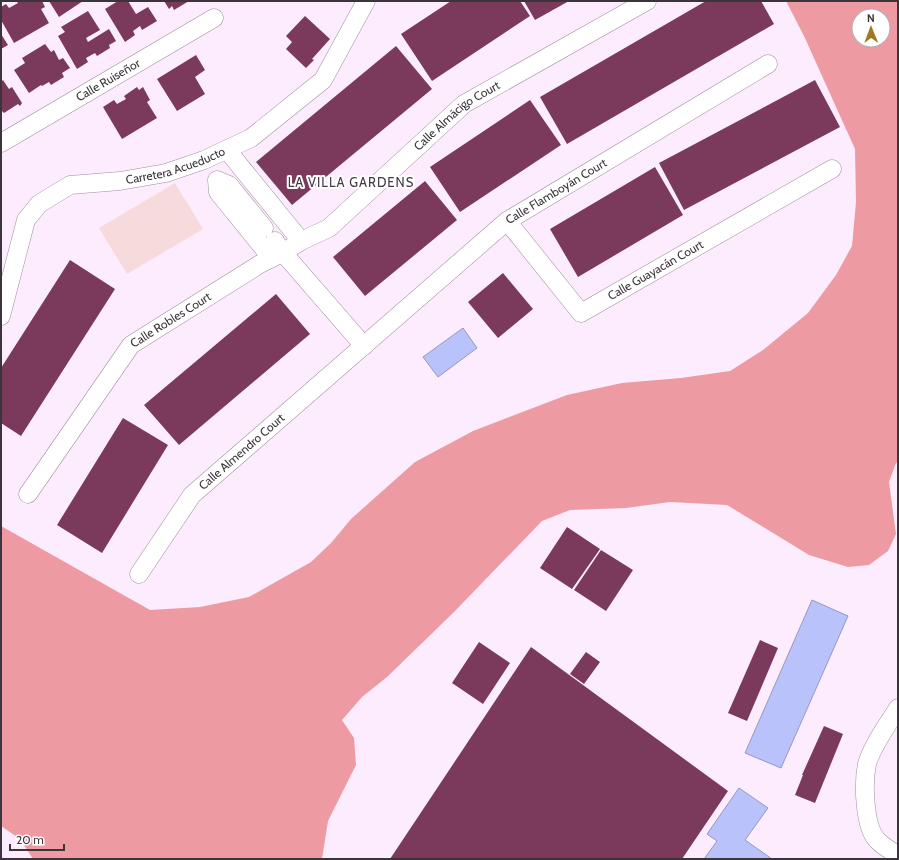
<svg xmlns="http://www.w3.org/2000/svg" width="899" height="860" font-family="Cabin,sans-serif">
  <rect width="100%" height="100%" fill="#fdecfe"/>
  <path fill="#f7dadc" d="M175,183L203,229L127,274L99,228Z"/>
  <path fill="#ee9aa3" fill-rule="evenodd" d="M786,1H898V462L896,463L889,482L896,534L888,551L869,565L848,567L809,555L727,505L670,502L626,508L570,510L542,521L454,612L387,677L362,697L342,720L354,738L356,765L328,821L322,859H33L20,839L1,826V526L150,610L200,607L249,597L311,562L331,543L351,519L415,462L473,431L567,395L622,383L681,378L730,371L763,350L808,313L836,275L852,246L856,202L855,149L804,36ZM859,16H883V40H859Z"/>
  <path fill="#bac2fb" stroke="#9498c1" d="M463,328L477,348L438,377L423,357Z
    M812,600L848,616L781,768L745,753Z
    M739,788L768,808L745,840L772,859H704L717,841L707,834Z"/>
  <path fill="#7b395c" d="M16,1H42L45,7L41,9L49,23L14,43L1,20V7L6,4L9,8L18,3Z
    M49,1H83L59,17Z
    M118,1H128L136,14L148,7L157,21L142,30L140,26L133,31L135,35L125,42L105,9Z
    M164,1H189L174,10L172,6L169,9Z
    M451,1H520L530,16L432,81L401,34Z
    M524,1H569L535,20Z
    M706,1H761L774,24L567,144L540,97Z
    M88,11L100,30L86,38L88,42L109,29L116,41L109,45L110,48L97,56L95,53L86,58L88,62L77,69L58,36L65,32L61,27Z
    M305,16L330,39L312,59L314,60L306,68L286,49L292,42L286,36Z
    M1,34L8,45L1,49Z
    M45,44L51,52L54,50L59,60L63,58L70,68L62,73L64,77L51,85L49,82L42,86L41,85L29,93L14,70L25,63L22,58Z
    M396,46L432,89L292,205L256,162Z
    M196,55L205,70L195,77L205,94L177,111L157,79Z
    M3,80L9,89L12,87L22,103L20,106L18,104L4,113L2,111L1,112V82Z
    M815,80L840,127L684,210L659,163Z
    M137,87L139,90L143,87L150,100L147,102L157,118L122,139L103,107L114,100L117,104L126,99L124,96Z
    M530,100L561,145L460,212L430,167Z
    M655,167L683,215L578,277L550,229Z
    M425,181L457,220L365,296L333,257Z
    M70,260L115,289L21,436L1,423V368Z
    M503,273L533,309L498,338L468,302Z
    M276,294L310,334L179,445L144,405Z
    M123,418L168,445L102,553L57,525Z
    M567,527L600,549L572,589L540,568Z
    M601,550L633,570L606,611L574,590Z
    M760,640L778,648L747,721L728,713Z
    M479,642L510,663L483,704L452,683Z
    M531,647L728,791L682,859H390Z
    M586,652L600,662L584,684L570,674Z
    M824,726L843,734L815,803L795,795L803,775H802Z"/>
  <g fill="none" stroke-linecap="round" stroke-linejoin="round">
    <defs>
      <g id="minor">
        <path id="s1" d="M1,143L214,18"/>
        <path d="M227,150L301,241"/>
        <path id="s2" d="M507,221L581,313L832,169"/>
        <path d="M264,228L229,185L217,180L218,192L265,250L279,248L275,241"/>
        <path d="M279,248L364,346"/>
        <path id="s3" d="M1,316L26,220L39,204L70,185L120,181L166,173L204,160L251,138L323,80L366,1"/>
        <path id="s4" d="M28,494L131,345L260,264L284,252L301,241L329,228L464,104L647,1"/>
        <path id="s5" d="M139,574L192,495L507,221L768,64"/>
        <path d="M898,708C888,724 872,746 867,764C863,783 864,828 878,841C884,847 892,851 898,856"/>
      </g>
    </defs>
    <use href="#minor" stroke="#9e8e9e" stroke-width="19"/>
    <use href="#minor" stroke="#fff" stroke-width="18"/>
  </g>
  <g text-anchor="middle" stroke-width="4" stroke-linejoin="round" paint-order="stroke">
    <g font-size="12" fill="#3b353b" stroke="#fff">
      <text dy="4" stroke="none"><textPath href="#s1" startOffset="124">Calle Ruiseñor</textPath></text>
      <text dy="4" stroke="none"><textPath href="#s4" startOffset="582">Calle Almácigo Court</textPath></text>
      <text dy="4" stroke="none"><textPath href="#s3" startOffset="264">Carretera Acueducto</textPath></text>
      <text dy="4" stroke="none"><textPath href="#s5" startOffset="570">Calle Flamboyán Court</textPath></text>
      <text dy="4" stroke="none"><textPath href="#s2" startOffset="204">Calle Guayacán Court</textPath></text>
      <text dy="4" stroke="none"><textPath href="#s4" startOffset="228">Calle Robles Court</textPath></text>
      <text dy="4" stroke="none"><textPath href="#s5" startOffset="161">Calle Almendro Court</textPath></text>
    </g>
    <g font-size="13" letter-spacing="1" fill="#463947" stroke="#fff">
      <text x="351" y="187">LA VILLA GARDENS</text>
    </g>
  </g>
  <rect width="899" height="860" fill="none" stroke="#3b353b" stroke-width="4"/>
  <g transform="translate(871 28) rotate(359)"><circle r="19" fill="#ffffff" stroke="#b1aeb1"/>
  <path d="M0-3L7 15L0 10L-7 15Z" fill="#9f7926"/>
  <text y="-6" font-size="11" font-weight="bold" text-anchor="middle" fill="#3b353b">N</text>
  </g>
  <path d="M10 844v6h54v-6" fill="none" stroke="#3b353b" stroke-width="2"/>
  <text x="16" y="844" font-size="12" fill="#3b353b" stroke="#ffffff" stroke-width="3" paint-order="stroke">20 m</text>
</svg>
